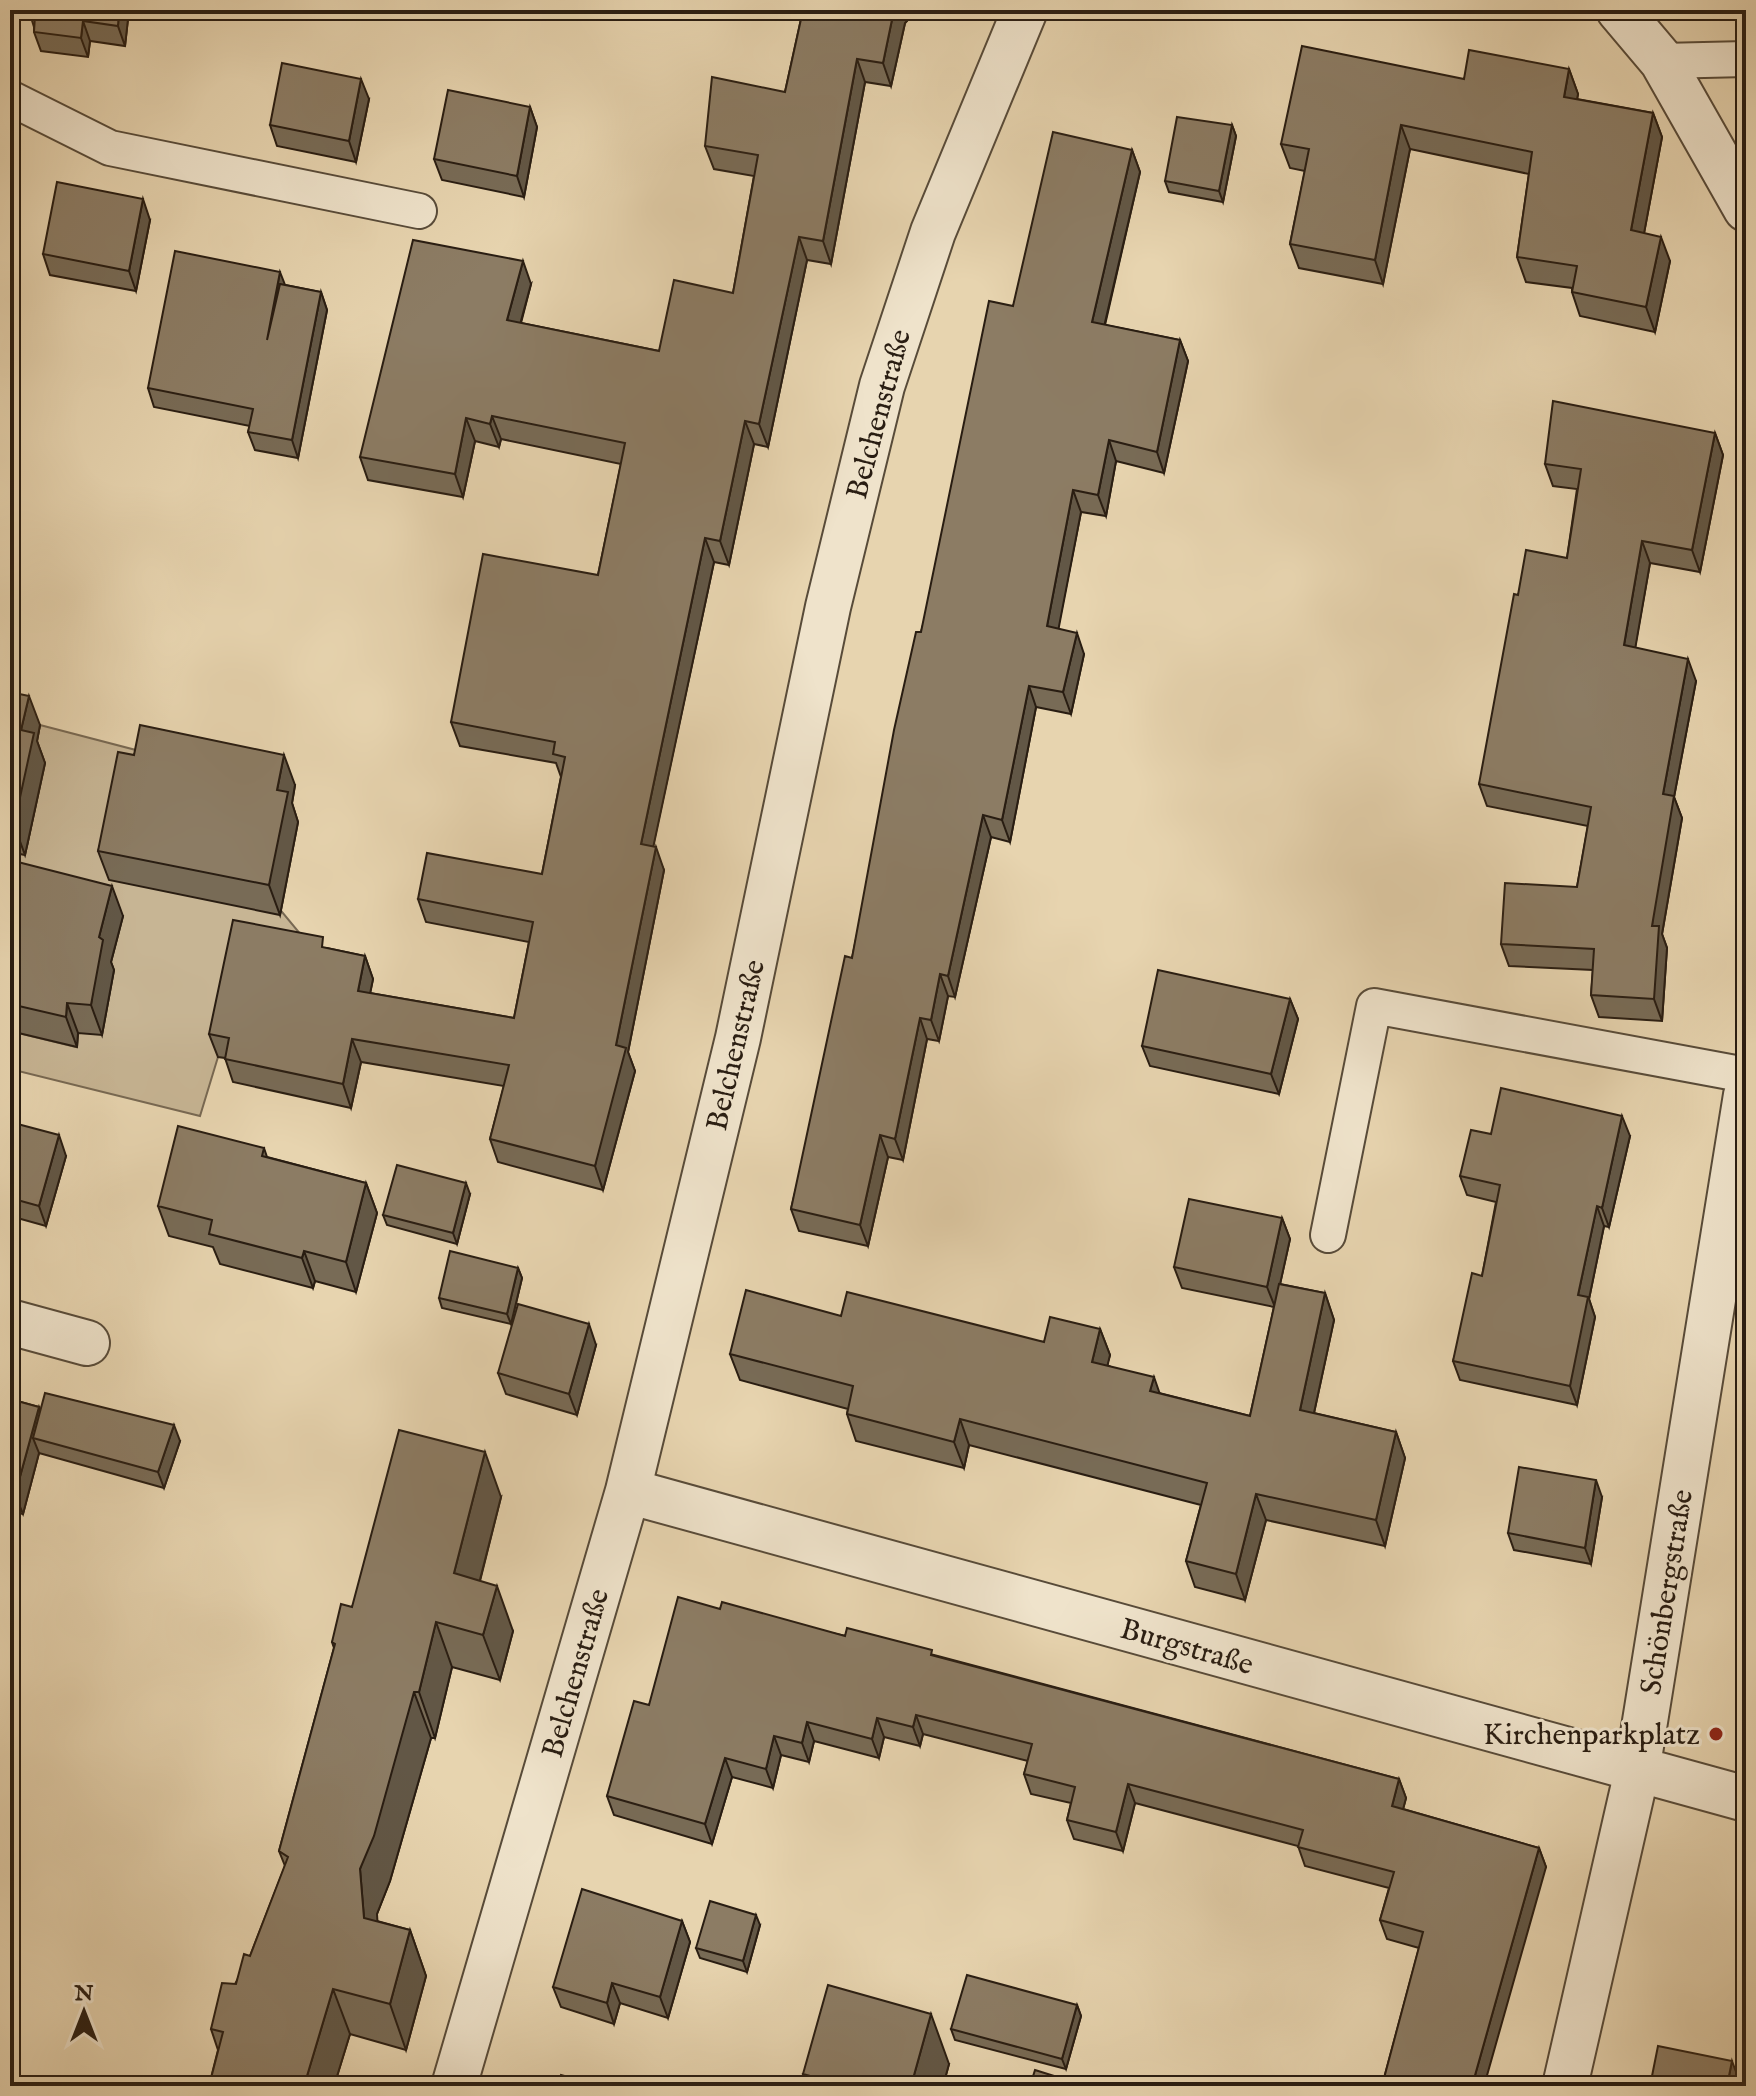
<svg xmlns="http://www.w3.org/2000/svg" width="1756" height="2096" font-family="'IM FELL English',serif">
  <rect width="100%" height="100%" fill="#e7d4af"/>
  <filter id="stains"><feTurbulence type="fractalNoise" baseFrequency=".0025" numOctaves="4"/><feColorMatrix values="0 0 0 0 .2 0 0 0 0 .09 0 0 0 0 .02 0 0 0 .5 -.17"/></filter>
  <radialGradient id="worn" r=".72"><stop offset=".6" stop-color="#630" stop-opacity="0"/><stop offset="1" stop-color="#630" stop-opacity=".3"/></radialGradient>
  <path fill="#c7b594" stroke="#786953" stroke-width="2" d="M40,725L151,754L302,936L218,1057L200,1116L10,1069V1031L76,1047L10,896V843L27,846L44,764L32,760Z"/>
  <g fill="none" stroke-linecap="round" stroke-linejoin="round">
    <defs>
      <path id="lane" d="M1662,61L1746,59
        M10,98L110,148L419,211
        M1328,1235L1374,1006L1746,1075"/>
      <path id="street" d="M1619,10L1662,61L1746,209
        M10,1322L87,1343
        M628,1491L1746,1799
        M454,2086L628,1491L738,1038L828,607L882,386L933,232L1025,10
        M1565,2086L1637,1771L1746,1095"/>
    </defs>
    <use href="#lane" stroke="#584b39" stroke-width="38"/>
    <use href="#street" stroke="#584b39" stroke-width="48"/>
    <use href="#lane" stroke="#efe3cb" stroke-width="34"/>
    <use href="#street" stroke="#efe3cb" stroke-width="44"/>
  </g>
  <path fill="#786b56" stroke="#291d12" stroke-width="2" d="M30,10H129L125,46L90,41L88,57L41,51L34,32V27L30,14Z
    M803,10H914V13L905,23L891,86L865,82L831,264L807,260L768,447L754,444L729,565L714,562L653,846L664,870L628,1052L635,1071L603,1190L498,1162L490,1139L504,1086L361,1062L351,1108L233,1082L225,1058L218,1057L209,1034L327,948L365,956L373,979L370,993L514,1018L529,942L426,922L418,899L542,874L561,777L556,763L460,746L451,722L598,575L621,464L501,439L499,447L475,441L463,497L368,480L360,457L531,284L521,323L659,351L733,293L754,176L714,169L705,146L785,92Z
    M1569,69L1578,94L1577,99L1653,113L1662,137L1644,233L1670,261L1655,332L1580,316L1572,292V288L1526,282L1517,257L1529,174L1410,149L1383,284L1299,268L1290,244L1305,171L1290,168L1281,144L1464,79Z
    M369,99L356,162L277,146L270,125Z
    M530,107L537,127L524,197L442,180L434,159Z
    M1232,125L1236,136L1223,202L1169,192L1165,181Z
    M1132,150L1140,172L1105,325L1180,340L1188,361L1164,473L1116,461L1106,516L1081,512L1058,628L1084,654L1071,714L1036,707L1010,842L991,837L955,997L948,996L939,1041L927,1039L903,1160L888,1157L868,1246L799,1231L791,1209L852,958L921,632L1013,306Z
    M150,220L136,291L50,275L43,254Z
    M285,285L321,292L327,310L298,458L255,450L248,432L250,426L154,407L148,388Z
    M1715,433L1723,455L1700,572L1650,563L1635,647L1696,681L1674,797L1682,818L1662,934L1667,948L1662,1021L1599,1017L1591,995L1593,970L1509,966L1501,944L1577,887L1588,826L1487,806L1479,784L1567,558L1577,489L1553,486L1545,464Z
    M10,692L40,725L37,741L45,763L25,855L10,852Z
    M134,755L295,785L292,803L298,822L280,915L109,880L98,851Z
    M10,860L123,916L111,962L114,970L102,1035L78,1033L77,1047L10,1031Z
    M1290,999L1298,1019L1279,1094L1150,1066L1142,1046Z
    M10,1122L66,1156L46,1226L10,1216Z
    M1491,1134L1630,1136L1609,1227L1604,1226L1589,1299L1595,1317L1577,1405L1460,1380L1453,1361L1482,1276L1496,1202L1467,1195L1460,1176Z
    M264,1148L267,1157L366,1183L377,1213L356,1292L315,1281L313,1288L220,1264L213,1247L169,1236L158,1206Z
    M470,1194L457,1244L387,1225L383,1215Z
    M1282,1218L1290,1239L1280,1284L1325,1293L1334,1320L1314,1413L1396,1432L1405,1458L1385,1546L1266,1520L1245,1600L1195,1587L1186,1561L1201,1505L969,1445L964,1468L856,1441L847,1414L848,1409L740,1380L730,1354L841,1316L1044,1342L1100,1329L1110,1355L1107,1365L1159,1393L1250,1416L1274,1307L1182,1288L1174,1267Z
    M518,1268L522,1278L511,1324L442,1308L439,1298Z
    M596,1345L577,1415L506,1394L498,1373Z
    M10,1399L39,1407L40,1411L180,1441L164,1488L39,1453L23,1514L10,1511Z
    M501,1497L480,1581L513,1631L500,1680L452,1667L435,1738H431L390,1881L377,1914V1921L410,1930L426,1976L406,2050L350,2034L334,2086H209L218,2050L211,2029L250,1956L285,1866L279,1851L334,1648L332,1642L352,1607Z
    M1602,1497L1591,1564L1514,1550L1508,1533Z
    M720,1609L934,1655L1399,1779L1406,1798L1403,1809L1539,1848L1546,1867L1383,2082L1419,1948L1387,1939L1380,1920L1389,1888L1305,1866L1298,1846L1135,1803L1123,1851L1074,1839L1067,1820L1071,1803L1031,1794L1024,1774L1028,1761L923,1734L920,1746L884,1737L879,1758L814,1741L809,1762L781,1755L773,1788L732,1777L712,1844L614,1815L607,1796L649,1705Z
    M1746,1877V1941L1742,1940L1737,1925Z
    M682,1921L690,1942L668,2018L620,2003L614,2024L561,2007L553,1987Z
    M760,1925L747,1972L700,1958L696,1948Z
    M1077,2005L1081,2016L1066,2069L955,2040L951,2029Z
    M949,2064L943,2086H807L803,2074Z"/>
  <path fill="#625746" stroke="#291d12" stroke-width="2" d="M119,10H129L125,46L118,26Z
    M894,10H914V13L905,23L891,86L883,63Z
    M83,21L90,41L88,57L81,38Z
    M857,59L865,82L831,264L823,241Z
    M1569,69L1578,94L1573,122L1564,97Z
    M361,79L369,99L356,162L349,141Z
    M530,107L537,127L524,197L517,176Z
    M1653,113L1662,137L1640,255L1631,230Z
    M1232,125L1236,136L1223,202L1219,191Z
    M1401,125L1410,149L1383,284L1375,260Z
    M1132,150L1140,172L1100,344L1092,322Z
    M143,199L150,220L136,291L129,271Z
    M799,237L807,260L768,447L759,424Z
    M1661,237L1670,261L1655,332L1646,307Z
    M523,261L531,284L515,343L507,320Z
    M280,272L287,290L267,340Z
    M321,292L327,310L298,458L292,440Z
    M1180,340L1188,361L1164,473L1157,452Z
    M492,416L501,439L499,447L490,424Z
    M466,418L475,441L463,497L455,474Z
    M745,421L754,444L729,565L720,541Z
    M1715,433L1723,455L1700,572L1692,550Z
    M1109,440L1116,461L1106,516L1098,495Z
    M1073,490L1081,512L1055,647L1047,626Z
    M705,538L714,562L649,867L641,844Z
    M1642,541L1650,563L1632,667L1624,645Z
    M1077,633L1084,654L1071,714L1063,692Z
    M1688,659L1696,681L1674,797L1682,818L1662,934L1667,948L1662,1021L1654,999L1652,926L1663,794Z
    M1029,686L1036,707L1010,842L1002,820Z
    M29,696L40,725L37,741L45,763L25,855L14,825L21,730Z
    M284,755L295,785L292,803L298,822L280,915L269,885L277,790Z
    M983,815L991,837L955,997L948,976Z
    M656,847L664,870L628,1052L635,1071L603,1190L595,1166L616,1045Z
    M112,886L123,916L111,962L114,970L102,1035L91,1005L99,937Z
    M365,956L373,979L366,1014L358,991Z
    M940,974L948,996L939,1041L931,1020Z
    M1290,999L1298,1019L1279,1094L1271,1074Z
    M67,1003L78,1033L77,1047L66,1017Z
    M920,1018L927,1039L903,1160L895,1139Z
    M352,1039L361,1062L351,1108L343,1084Z
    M1622,1116L1630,1136L1609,1227L1602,1208Z
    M59,1135L66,1156L46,1226L39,1206Z
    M880,1135L888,1157L868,1246L860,1225Z
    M366,1183L377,1213L356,1292L346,1262Z
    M466,1183L470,1194L457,1244L453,1233Z
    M1597,1206L1604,1226L1589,1299L1595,1317L1577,1405L1570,1386L1578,1295Z
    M1282,1218L1290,1239L1275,1307L1267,1287Z
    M304,1251L315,1281L313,1288L302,1258Z
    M518,1268L522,1278L511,1324L507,1314Z
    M1325,1293L1334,1320L1309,1436L1300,1410Z
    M589,1324L596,1345L577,1415L569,1394Z
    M1100,1329L1110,1355L1102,1388L1092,1362Z
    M1154,1377L1163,1403L1150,1391Z
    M39,1407L46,1427L33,1438L39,1453L23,1514L15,1495Z
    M960,1419L969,1445L964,1468L954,1442Z
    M174,1425L180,1441L164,1488L158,1472Z
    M1396,1432L1405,1458L1385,1546L1376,1520Z
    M485,1452L501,1497L470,1619L454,1573Z
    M1596,1480L1602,1497L1591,1564L1585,1548Z
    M1256,1494L1266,1520L1245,1600L1236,1574Z
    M497,1586L513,1631L500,1680L483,1635Z
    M436,1622L452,1667L435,1738L419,1692Z
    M10,1656L15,1671L10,1707Z
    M414,1692L431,1738L390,1881L377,1914L380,1963L364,1918L360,1869Z
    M916,1715L923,1734L920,1746L913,1727Z
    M877,1718L884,1737L879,1758L872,1739Z
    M807,1722L814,1741L809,1762L802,1743Z
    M774,1736L781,1755L773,1788L766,1769Z
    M725,1758L732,1777L712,1844L705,1824Z
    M1399,1779L1406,1798L1399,1825L1392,1806Z
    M1128,1784L1135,1803L1123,1851L1116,1832Z
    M1539,1848L1546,1867L1484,2086H1472Z
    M756,1915L760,1925L747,1972L743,1961Z
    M682,1921L690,1942L668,2018L660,1997Z
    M410,1930L426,1976L406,2050L390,2004Z
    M612,1983L620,2003L614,2024L607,2003Z
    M333,1989L350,2034L334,2086H304Z
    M1077,2005L1081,2016L1066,2069L1062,2059Z
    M931,2014L949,2064L943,2086H911Z
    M1732,2061L1739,2080L1738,2086H1727Z"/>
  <path fill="#8c7c64" stroke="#291d12" stroke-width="2" d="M30,10H119L118,26L83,21L81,38L34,32L35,15L30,14Z
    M803,10H894L883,63L857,59L823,241L799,237L759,424L745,421L720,541L705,538L641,844L656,847L616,1045L626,1048L595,1166L490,1139L509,1065L352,1039L343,1084L225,1059L229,1038L209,1034L233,920L323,937L322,947L365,956L358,991L514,1018L533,922L418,899L427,853L542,874L565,757L553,754L555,742L451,722L483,554L598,575L625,443L492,416L490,424L466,418L455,474L360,457L413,240L523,261L507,320L659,351L674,280L733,293L758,155L705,146L712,77L785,92Z
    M1302,46L1464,79L1469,50L1569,69L1564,97L1653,113L1631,230L1661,237L1646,307L1572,292L1577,266L1517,257L1532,152L1401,125L1375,260L1290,244L1309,149L1281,144Z
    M282,63L361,79L349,141L270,125Z
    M448,90L530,107L517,176L434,159Z
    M1177,117L1232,125L1219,191L1165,181Z
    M1053,132L1132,150L1092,322L1180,340L1157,452L1109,440L1098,495L1073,490L1047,626L1077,633L1063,692L1029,686L1002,820L983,815L948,976L940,974L931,1020L920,1018L895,1139L880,1135L860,1225L791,1209L845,956L852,958L894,730L916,632H921L989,301L1013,306Z
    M57,182L143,199L129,271L43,254Z
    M175,251L280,272L267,340L280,284L321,292L292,440L248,432L253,409L148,388Z
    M1553,401L1715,433L1692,550L1642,541L1624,645L1688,659L1663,794L1674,796L1652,926H1659L1654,999L1591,995L1594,949L1501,944L1505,883L1577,887L1591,807L1479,784L1514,594L1518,595L1526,550L1567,558L1581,469L1545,464Z
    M10,692L29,696L21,730L34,733L14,825H10Z
    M140,725L284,755L277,790L288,792L269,885L98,851L118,752L134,755Z
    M10,860L112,886L99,937L103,940L91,1005L67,1003L66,1017L10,1004Z
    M1158,970L1290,999L1271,1074L1142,1046Z
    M1501,1088L1622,1116L1602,1208L1597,1206L1578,1295L1588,1297L1570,1386L1453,1361L1472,1273L1482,1276L1500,1185L1460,1176L1471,1130L1491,1134Z
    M10,1122L59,1135L39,1206L10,1198Z
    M178,1126L264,1148L262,1156L366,1183L346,1262L304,1251L302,1258L209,1234L212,1220L158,1206Z
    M397,1165L466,1183L453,1233L383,1215Z
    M1189,1199L1282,1218L1267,1287L1174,1267Z
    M450,1251L518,1268L507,1314L439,1298Z
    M1279,1284L1325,1293L1300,1410L1396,1432L1376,1520L1256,1494L1236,1574L1186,1561L1207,1483L960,1419L954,1442L847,1414L853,1386L730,1354L746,1290L841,1316L847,1292L1044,1342L1050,1317L1100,1329L1092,1362L1154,1377L1150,1391L1250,1416Z
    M518,1304L589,1324L569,1394L498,1373Z
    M45,1393L174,1425L158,1472L33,1438Z
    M10,1399L39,1407L15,1495L10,1493Z
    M399,1430L485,1452L454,1573L497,1586L483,1635L436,1622L419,1692H414L374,1836L360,1869L364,1918L410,1930L390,2004L333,1989L304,2086H209L223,2032L211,2029L222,1983L236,1984L244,1954L250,1956L288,1857L279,1851L335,1644L332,1642L341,1604L352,1607Z
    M1519,1467L1596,1480L1585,1548L1508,1533Z
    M678,1597L720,1609L722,1602L845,1636L847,1628L932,1650L931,1655L1399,1779L1392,1806L1539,1848L1472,2086H1360L1362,2077L1383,2082L1423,1932L1380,1920L1394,1872L1298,1847L1303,1830L1128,1784L1116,1832L1067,1820L1075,1787L1024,1774L1032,1744L916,1715L913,1727L877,1718L872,1739L807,1722L802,1743L774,1736L766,1769L725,1758L705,1824L607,1796L634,1701L649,1705Z
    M1746,1877V1927L1737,1925Z
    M582,1889L682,1921L660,1997L612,1983L607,2003L553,1987Z
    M710,1901L756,1915L743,1961L696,1948Z
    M967,1975L1077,2005L1062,2059L951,2029Z
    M828,1985L931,2014L911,2086H890L871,2081L870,2086H846L803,2074Z
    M1658,2046L1732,2061L1727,2086H1650Z
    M1035,2070L1086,2086H1030Z
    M561,2075L600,2086H558Z"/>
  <circle fill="#8f2418" stroke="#efe3cb" stroke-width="3" cx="1716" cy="1734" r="8"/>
  <g text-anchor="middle" stroke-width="6" stroke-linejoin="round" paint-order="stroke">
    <g font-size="30" fill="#291d12" stroke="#efe3cb">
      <text transform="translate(878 414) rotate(-75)" y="10">Belchenstraße</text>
      <text transform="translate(735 1045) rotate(-77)" y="10">Belchenstraße</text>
      <text transform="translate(1666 1592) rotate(-81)" y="10">Schönbergstraße</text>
      <text transform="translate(1187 1646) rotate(16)" y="10">Burgstraße</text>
      <text transform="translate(575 1673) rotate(-74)" y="10">Belchenstraße</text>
    </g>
    <g font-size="30" fill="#291d12" stroke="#efe3cb" text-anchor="end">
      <text x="1700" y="1744">Kirchenparkplatz</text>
    </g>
  </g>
  <rect width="1756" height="2096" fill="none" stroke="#e7d4af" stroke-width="40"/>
  <rect x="12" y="12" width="1732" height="2072" fill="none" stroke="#291d12" stroke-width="4"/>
  <rect x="20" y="20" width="1716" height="2056" fill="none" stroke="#291d12" stroke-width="2"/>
  <g transform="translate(84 2012)" stroke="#efe3cb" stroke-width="6" paint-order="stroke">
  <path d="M0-6L14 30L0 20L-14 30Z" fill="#291d12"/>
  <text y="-12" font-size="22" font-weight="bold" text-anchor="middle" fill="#291d12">N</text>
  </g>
  <rect width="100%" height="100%" filter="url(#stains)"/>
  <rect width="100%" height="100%" fill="url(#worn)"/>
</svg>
